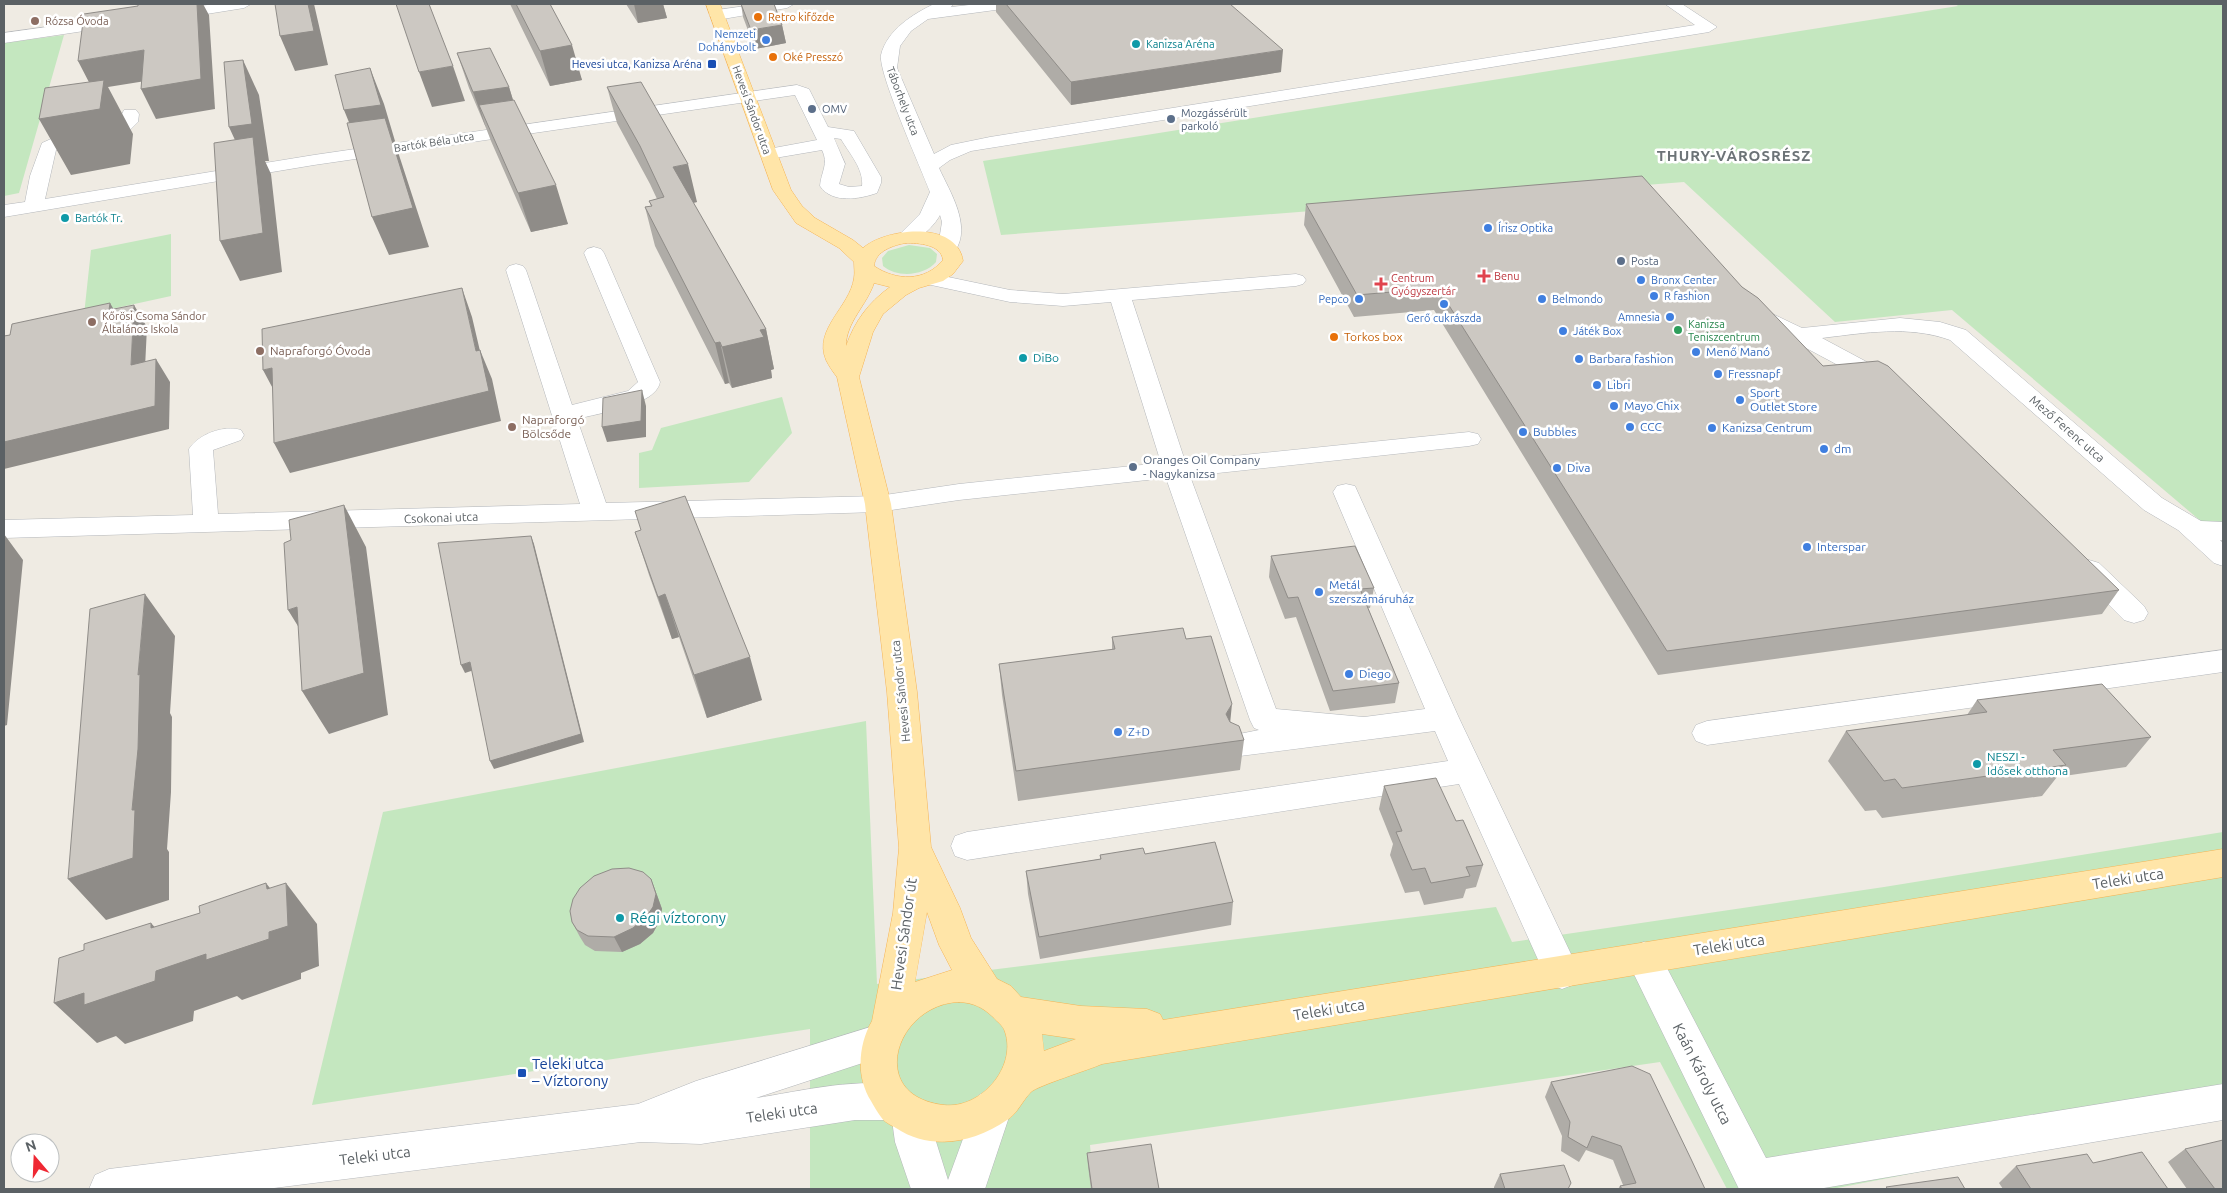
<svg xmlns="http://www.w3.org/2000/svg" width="2227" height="1193" font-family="Ubuntu,sans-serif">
  <rect width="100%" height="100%" fill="#efebe3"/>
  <path fill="#c4e7bf" d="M1955,4H2223V540L1952,310L1835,322L1684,182L1001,235L983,161L1958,6Z
    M64,35L19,193L4,196V43Z
    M171,234V296L84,315L91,250Z
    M909,245L930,248L937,254L936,262C924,276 897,278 883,266L882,258L888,251Z
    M782,397L792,433L749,482L639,488V453L652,450L661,428Z
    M866,721L877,984L1496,907L1512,942L1884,887L2223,832V1113L1832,1189H1727L1660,1062L1090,1145L1094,1189H810V1029L312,1105L383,812Z"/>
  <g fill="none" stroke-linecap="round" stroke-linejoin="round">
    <defs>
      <path id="minor" d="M215,4H251L244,8L169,20L161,15L169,10Z
        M760,4H794L787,8L717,20L709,15L717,10Z
        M934,4H953L951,7L978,4H1017L1010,8L928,19L911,31L900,46L897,68L934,154L951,145L990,137L1695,25L1665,4H1682L1717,27L1709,32L971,151L950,160L939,168C950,192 972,226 955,251L948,253L941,251L938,247L942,222L940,215C933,228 914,246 899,242L896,238L920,214L930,192C921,168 878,73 881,55C887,30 913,14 934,4Z
        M119,17L124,19L127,22L124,25L4,43V33Z
        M797,85L809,89L828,127L854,131L881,177V183L877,193C860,199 832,204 820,186C821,172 829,164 822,150L769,159L763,158L760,154L763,150L817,140L795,95L314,165L4,217V205L25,202L30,176L42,143L62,134L118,122L124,110H136L139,114L138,122L130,130L73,142L56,150L45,199L314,155ZM834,138L841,139C849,153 864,169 862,186L849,187L839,184L845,164Z
        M594,247L601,249L604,253L660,382C656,406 598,413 577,419L606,503L878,496L959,484L1161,463L1111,302L1063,306L1010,302L922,283L919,279L922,275L929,273L1010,290L1063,294L1296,274L1303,276L1306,280L1303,284L1296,286L1132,300L1185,461L1469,432L1478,434L1481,439L1478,444L1469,446L1190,476L1276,709L1364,717L1425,709L1333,492L1337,486L1346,484L1355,486L1459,718L1580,973L1575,984L1562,989L1549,984L1459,784L967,860L955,856L951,846L955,836L967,832L1448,761L1435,731L1240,756L1229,752L1225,744L1229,736L1259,730L1254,728L1250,720L1166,478L959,500L878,512L4,538V520L193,515L189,449C199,434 223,425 241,430L244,435L241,440L213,450L218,514L580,504L506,270L509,266L516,264L523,266L526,270L572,405L628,391L638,382L584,253L587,249Z
        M1758,307L1802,328L1900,318L1940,322L1966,330L2162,498L2201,521L2223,522V540H2220L2223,543V566L2214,563L2178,530L2144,510L1950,340C1908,325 1865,333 1822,338L1893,376L1896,381L1893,386L1885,388L1877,386L1750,318L1747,313L1750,308Z
        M2089,560L2099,563L2144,606L2148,613L2144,620L2134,623L2124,620L2079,575L2076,569L2079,563Z
        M2223,650V672L1707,745L1696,741L1692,733L1696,725L1707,721Z
        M1644,942L1656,947L1766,1158L2223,1084V1120L1818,1189H1739L1626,958L1632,947Z
        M880,1024L893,1029L898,1041L893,1053L756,1098C797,1092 868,1074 907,1089L910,1097L924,1103L948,1180L979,1095L993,1089L1007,1095L1012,1108L985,1189H911L895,1142L892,1120H855L701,1144L641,1142L266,1189H89L95,1175L109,1169L638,1104L696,1081Z"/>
      <path id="major" d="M706,4H720L791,190L802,206L815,218L853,240L863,248C886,228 957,220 963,261L953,274L943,281L919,288L906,295L883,314L873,332L859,377L891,504L917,692L931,847L960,908L971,938L997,979L1011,986L1021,997L1081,1006L1147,1009L1160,1014L1163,1020L2223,849V877L1102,1064C1091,1069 1037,1086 1031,1092C1022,1101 1018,1113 1007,1120C974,1143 930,1151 896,1128C891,1125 884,1122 881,1117C877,1112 874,1106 871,1101C856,1077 858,1045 872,1021L893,913L899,848L887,692L865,504L837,377C833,372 829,366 826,360C813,329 850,307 854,278C855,273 854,267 854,262L839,248L796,223L773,190ZM906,243C918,243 941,244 943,260C925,282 896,281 874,266C875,251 894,245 906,243ZM874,283L890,287C868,303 855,321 846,346C846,322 867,305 874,283ZM927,912L939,945L952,970L915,982ZM959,1002C974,1003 982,1007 993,1017C997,1022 1003,1025 1005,1032C1017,1067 981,1109 944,1105C865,1096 896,1004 959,1002ZM1042,1034L1076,1039L1044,1051Z"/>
    </defs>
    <use href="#minor" stroke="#b4b7bb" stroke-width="1"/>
    <use href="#major" stroke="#f6b454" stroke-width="1"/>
    <use href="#minor" fill="#fff" fill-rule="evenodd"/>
    <use href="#major" fill="#ffe5a8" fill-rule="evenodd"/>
  </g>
  <path fill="#afaca7" d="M510,4H550L582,80L550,86Z
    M626,4H663L667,18L638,23Z
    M741,4H774L782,25L786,43L755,49L743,17Z
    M996,4H1230L1281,72L1071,105L996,12Z
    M457,53L509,87L513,100L568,224L531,232L491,141L486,128L469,88Z
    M607,87L697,202L693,203L766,329L774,369L771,370L772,378L732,388L729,383L725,384L655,246L645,207L651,206L649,201L657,199L650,184L617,123Z
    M1306,204L1742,287L1823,366L2119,590L2102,614L1658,675L1434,310L1354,317L1304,225Z
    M635,532L762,700L707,718L679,637L672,639L649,575Z
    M1271,556L1374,588L1370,608H1368L1399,683L1395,703L1330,711L1296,617L1285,619L1269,577Z
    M1112,637L1186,639L1230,722L1244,740L1240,770L1018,801L1002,695L999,664L1112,650Z
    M1977,700L2151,737L2126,767L2057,777L2042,796L1882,818L1876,810L1865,811L1828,761L1846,731L1967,715Z
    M1384,786L1456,821L1483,865L1476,887L1466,889L1463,898L1424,905L1419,891L1405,893L1390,855L1393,844L1379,809Z
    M1145,854L1233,902L1231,925L1040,959L1028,894L1026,871L1100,859V855Z
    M657,895L662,909L659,922L653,933L640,944L622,952L595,951L585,945L580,937L572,922Z
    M1551,1082L1705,1189H1618L1620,1186L1623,1185L1613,1160L1586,1150L1579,1162L1561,1151L1562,1136L1545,1097Z
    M2185,1149L2223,1189H2187L2168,1162Z
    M1087,1153L1159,1189H1091L1088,1166Z
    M2093,1163L2168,1189H2003L1999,1183L2016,1166Z
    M1500,1174L1568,1189H1494V1187Z"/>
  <path fill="#8f8c88" d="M154,4H203L209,15L215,109L156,119L141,89Z
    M308,4H314L328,65L295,71L280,36Z
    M634,4H663L667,18L638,23Z
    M782,25L786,43L755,49L751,30Z
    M572,45L582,80L550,86L540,51Z
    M144,50L158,79L108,87L133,134L130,164L71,175L39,119L93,90L78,61Z
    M1283,50L1281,72L1071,105V82Z
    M243,60L259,95L269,161H265L271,174L282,272L240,281L220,241L246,164L229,127Z
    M453,66L465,101L432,107L419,72Z
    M370,68L384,104L395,141L394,142L399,155L429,247L389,255L372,217L359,147L344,110Z
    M509,87L520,123L479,105L486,128L473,92Z
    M688,164L697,202L682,205L673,167Z
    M556,185L568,224L531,232L518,193Z
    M462,288L472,317L487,381L476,351Z
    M110,303L123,325L109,310Z
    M134,305L147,327L144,388L131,365Z
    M766,329L774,369L771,370L772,378L732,388L722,347L760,330Z
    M720,342L729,383L725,384L715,343Z
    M480,350L492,379L501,421L290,473L274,443Z
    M156,359L170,382L169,429L4,469V442Z
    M272,368L279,400L263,370Z
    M642,390L646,406V437L607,442L602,427Z
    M344,505L366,547L388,715L329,734L302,691Z
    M4,534L23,560L7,725L4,726Z
    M531,536L534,544L584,742L494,769L490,761Z
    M145,594L175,636L170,713L172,717L171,792L167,849L169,852V900L106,920L68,879L132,810L138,675Z
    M665,594L679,637L672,639L658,597Z
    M297,607L314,652L288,610Z
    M750,657L762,700L707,718L694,675Z
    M470,662L474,670L465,673L461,665Z
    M1232,704L1229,734L1226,714Z
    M651,879L657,895L662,909L659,922L653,933L640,944L622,952L614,937Z
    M266,883L287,910L286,883L317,924L319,966L301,973V979L242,1000L237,996L194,1011L193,1021L125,1044L116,1036L97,1043L54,1003L151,928V923L185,961L267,889Z"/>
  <path fill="#ccc8c2" stroke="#8f8c88" d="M138,4H197L201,79L141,89L144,50L78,61L84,14L138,6Z
    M275,4H308L314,31L280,36Z
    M396,4H429L453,66L419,72Z
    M516,4H550L572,45L540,51Z
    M741,4H774L782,25L751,30Z
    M1006,4H1230L1283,50L1071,82Z
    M490,48L509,87L473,92L457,53Z
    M243,60L252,124L229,127L224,62Z
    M370,68L381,105L344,110L335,75Z
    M104,80L100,109L39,119L45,88Z
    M641,82L688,164L673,167L766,329L760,330L764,337L722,347L720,342L715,343L645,207L652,206L649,201L664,197L640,146L607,87Z
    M514,100L556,185L518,193L479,105Z
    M385,118L413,208L372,217L347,123Z
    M253,137L263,233L220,241L214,143Z
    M1642,176L1742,287L1758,298L1823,366L1878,361L1888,366L2119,590L1667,651L1438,288L1357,295L1306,204Z
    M462,288L476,351L480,350L489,391L274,443L272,368L263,370L262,329Z
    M110,303L109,310L134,305L131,365L156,359L155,406L4,442V336L10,335L12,324Z
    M642,390L641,421L602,427L603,398Z
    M685,496L750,657L694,675L665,594L658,597L635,532L641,530L635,511Z
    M344,505L364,673L302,691L297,607L288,610L284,543L291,540L289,520Z
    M531,536L581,734L490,761L470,662L461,665L438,543Z
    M1355,546L1374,588L1360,589L1399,683L1333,691L1298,597L1288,598L1271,556Z
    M145,594L138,675L140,674L138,749L132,810H135L133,858L68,879L90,609Z
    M1183,628L1186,639L1211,636L1232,704L1226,714L1230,722L1239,726L1244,740L1016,771L999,664L1115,649L1112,637Z
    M2102,684L2151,737L2053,750L2066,765L1902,788L1895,779L1884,781L1846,731L1987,712L1977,700Z
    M1436,778L1456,821L1463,820L1483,865L1466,867L1470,876L1431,883L1425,868L1412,870L1396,832L1402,831L1384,786Z
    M1215,842L1233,902L1039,937L1026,871L1101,859L1100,855L1143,848L1145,854Z
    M629,868L643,872L651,879L656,894L653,907L646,917L633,928L614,937L588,936L577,930L572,922L570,911L573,899L580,888L594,876L612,869Z
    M266,883L267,889L286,883L288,926L269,932V939L206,960V954L156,971L155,981L84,1005V993L54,1003L59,958L84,950V944L151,923V928L200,913L199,906Z
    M1632,1066L1650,1074L1691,1159L1705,1189H1622L1620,1186L1636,1183L1621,1146L1592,1136L1587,1148L1568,1137L1570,1122L1551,1082Z
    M2223,1140V1189H2215L2185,1149Z
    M1151,1144L1159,1189H1092L1087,1153Z
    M2142,1152L2168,1189H2031L2016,1166L2087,1154L2093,1163Z
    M1564,1165L1571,1183L1568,1189H1505L1500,1174Z
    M1958,1177L1965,1189H1888L1886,1187Z"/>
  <g fill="#e8710a" stroke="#fff" stroke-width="2">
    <circle cx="758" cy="17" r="5"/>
    <circle cx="773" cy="57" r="5"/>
    <circle cx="1334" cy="337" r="5"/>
  </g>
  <g fill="#8d6e63" stroke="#fff" stroke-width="2">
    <circle cx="35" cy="21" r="5"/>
    <circle cx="92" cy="322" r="5"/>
    <circle cx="260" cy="351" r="5"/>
    <circle cx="512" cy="427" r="5"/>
  </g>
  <g fill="#3f7fe0" stroke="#fff" stroke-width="2">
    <circle cx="766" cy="40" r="5"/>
    <circle cx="1488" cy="228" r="5"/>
    <circle cx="1641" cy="280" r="5"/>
    <circle cx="1654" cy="296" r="5"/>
    <circle cx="1359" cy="299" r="5"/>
    <circle cx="1542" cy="299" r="5"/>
    <circle cx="1444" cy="304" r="5"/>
    <circle cx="1670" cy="317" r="5"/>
    <circle cx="1563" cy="331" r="5"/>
    <circle cx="1696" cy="352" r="5"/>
    <circle cx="1579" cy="359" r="5"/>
    <circle cx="1718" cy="374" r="5"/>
    <circle cx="1597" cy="385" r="5"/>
    <circle cx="1740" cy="400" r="5"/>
    <circle cx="1614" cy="406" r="5"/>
    <circle cx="1630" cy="427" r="5"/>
    <circle cx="1712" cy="428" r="5"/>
    <circle cx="1523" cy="432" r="5"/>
    <circle cx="1824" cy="449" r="5"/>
    <circle cx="1557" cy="468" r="5"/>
    <circle cx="1807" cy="547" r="5"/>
    <circle cx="1319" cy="592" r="5"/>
    <circle cx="1349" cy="674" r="5"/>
    <circle cx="1118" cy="732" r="5"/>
  </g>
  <g fill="#0f9aa8" stroke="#fff" stroke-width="2">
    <circle cx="1136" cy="44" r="5"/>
    <circle cx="65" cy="218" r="5"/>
    <circle cx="1023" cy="358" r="5"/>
    <circle cx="1977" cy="764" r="5"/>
    <circle cx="620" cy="918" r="5"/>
  </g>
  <g fill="#1a4fb4" stroke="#fff" stroke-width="2">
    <rect x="707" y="59" width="10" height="10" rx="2.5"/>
    <rect x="517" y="1068" width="10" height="10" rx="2.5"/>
  </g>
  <g fill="#5c6f8a" stroke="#fff" stroke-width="2">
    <circle cx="812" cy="109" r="5"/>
    <circle cx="1171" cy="119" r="5"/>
    <circle cx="1621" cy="261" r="5"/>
    <circle cx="1133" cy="467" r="5"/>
  </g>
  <g fill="#e0444e" stroke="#fff" stroke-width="2">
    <path d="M1481.5 268.5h5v5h5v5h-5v5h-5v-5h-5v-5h5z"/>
    <path d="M1378.5 276.5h5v5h5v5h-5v5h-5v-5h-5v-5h5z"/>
  </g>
  <circle fill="#2e9e5b" stroke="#fff" stroke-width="2" cx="1678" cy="330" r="5"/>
  <g text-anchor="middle" stroke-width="5" stroke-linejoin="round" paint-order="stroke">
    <g font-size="11" fill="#c56008" stroke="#fff" text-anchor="start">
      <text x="768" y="21">Retro kifőzde</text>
      <text x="783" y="61">Oké Presszó</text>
    </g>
    <g font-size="11" fill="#785e54" stroke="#fff" text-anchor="start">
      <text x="45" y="25">Rózsa Óvoda</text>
      <text x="102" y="320">Kőrösi Csoma Sándor<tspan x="102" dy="13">Általános Iskola</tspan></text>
    </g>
    <g font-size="11" fill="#366cbe" stroke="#fff" text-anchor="start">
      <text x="756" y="38" text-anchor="end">Nemzeti<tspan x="756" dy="13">Dohánybolt</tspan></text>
      <text x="1498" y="232">Írisz Optika</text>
      <text x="1651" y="284">Bronx Center</text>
      <text x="1664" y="300">R fashion</text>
      <text x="1349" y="303" text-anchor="end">Pepco</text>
      <text x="1552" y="303">Belmondo</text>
      <text x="1660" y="321" text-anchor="end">Amnesia</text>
      <text x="1444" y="322" text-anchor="middle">Gerő cukrászda</text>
      <text x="1573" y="335">Játék Box</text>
    </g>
    <g font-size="11" fill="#0d838f" stroke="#fff" text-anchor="start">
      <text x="1146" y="48">Kanizsa Aréna</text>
      <text x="75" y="222">Bartók Tr.</text>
    </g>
    <g font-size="11" fill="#164399" stroke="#fff" text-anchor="end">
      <text x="702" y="68">Hevesi utca, Kanizsa Aréna</text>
    </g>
    <g font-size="11" fill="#5b6165" stroke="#fff">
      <text transform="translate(903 101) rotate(69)" y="4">Táborhely utca</text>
      <text transform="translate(752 110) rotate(70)" y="4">Hevesi Sándor utca</text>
      <text transform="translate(434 142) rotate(-9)" y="4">Bartók Béla utca</text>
    </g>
    <g font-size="11" fill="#4e5e75" stroke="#fff" text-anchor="start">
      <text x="822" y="113">OMV</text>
      <text x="1181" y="117">Mozgássérült<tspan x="1181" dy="13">parkoló</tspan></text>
      <text x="1631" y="265">Posta</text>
    </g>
    <g font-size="11" fill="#be3a42" stroke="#fff" text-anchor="start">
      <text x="1494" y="280">Benu</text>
      <text x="1391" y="282">Centrum<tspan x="1391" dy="13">Gyógyszertár</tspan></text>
    </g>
    <g font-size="11" fill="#27864d" stroke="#fff" text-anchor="start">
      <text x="1688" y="328">Kanizsa<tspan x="1688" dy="13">Teniszcentrum</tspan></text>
    </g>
    <g font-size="12" fill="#c56008" stroke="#fff" text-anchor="start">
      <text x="1344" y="341">Torkos box</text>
    </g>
    <g font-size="12" fill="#785e54" stroke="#fff" text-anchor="start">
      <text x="270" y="355">Napraforgó Óvoda</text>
      <text x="522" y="424">Napraforgó<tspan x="522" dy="14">Bölcsőde</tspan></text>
    </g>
    <g font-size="12" fill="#366cbe" stroke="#fff" text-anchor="start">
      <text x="1706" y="356">Menő Manó</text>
      <text x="1589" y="363">Barbara fashion</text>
      <text x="1728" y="378">Fressnapf</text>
      <text x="1607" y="389">Libri</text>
      <text x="1750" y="397">Sport<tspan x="1750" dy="14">Outlet Store</tspan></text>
      <text x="1624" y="410">Mayo Chix</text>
      <text x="1640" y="431">CCC</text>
      <text x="1722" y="432">Kanizsa Centrum</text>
      <text x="1533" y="436">Bubbles</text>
      <text x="1834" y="453">dm</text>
      <text x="1567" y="472">Diva</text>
      <text x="1817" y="551">Interspar</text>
      <text x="1329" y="589">Metál<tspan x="1329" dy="14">szerszámáruház</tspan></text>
      <text x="1359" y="678">Diego</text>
      <text x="1128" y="736">Z+D</text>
    </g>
    <g font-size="12" fill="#0d838f" stroke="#fff" text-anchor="start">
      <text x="1033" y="362">DiBo</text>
      <text x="1987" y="761">NESZI -<tspan x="1987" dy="14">Idősek otthona</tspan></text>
    </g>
    <g font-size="12" fill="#5b6165" stroke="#fff">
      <text transform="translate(2067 429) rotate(41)" y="4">Mező Ferenc utca</text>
      <text transform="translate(441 518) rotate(-2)" y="4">Csokonai utca</text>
      <text transform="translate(901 691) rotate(-96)" y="4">Hevesi Sándor utca</text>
    </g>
    <g font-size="12" fill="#4e5e75" stroke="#fff" text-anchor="start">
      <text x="1143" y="464">Oranges Oil Company<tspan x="1143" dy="14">- Nagykanizsa</tspan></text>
    </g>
    <g font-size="15" font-weight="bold" letter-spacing="1" fill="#6c7377" stroke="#fff">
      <text x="1734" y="161">THURY-VÁROSRÉSZ</text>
    </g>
    <g font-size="15" fill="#5b6165" stroke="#fff">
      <text transform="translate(2128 879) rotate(-9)" y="5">Teleki utca</text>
      <text transform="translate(904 934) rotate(-82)" y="5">Hevesi Sándor út</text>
      <text transform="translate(1729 945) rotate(-9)" y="5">Teleki utca</text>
      <text transform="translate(1329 1010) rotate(-9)" y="5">Teleki utca</text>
      <text transform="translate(1702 1074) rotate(63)" y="5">Kaán Károly utca</text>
      <text transform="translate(782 1113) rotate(-8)" y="5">Teleki utca</text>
      <text transform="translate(375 1156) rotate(-7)" y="5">Teleki utca</text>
    </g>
    <g font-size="15" fill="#0d838f" stroke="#fff" text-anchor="start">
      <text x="630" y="923">Régi víztorony</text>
    </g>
    <g font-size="15" fill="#164399" stroke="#fff" text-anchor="start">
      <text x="532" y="1069">Teleki utca<tspan x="532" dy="17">– Víztorony</tspan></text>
    </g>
  </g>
  <rect width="2227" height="1193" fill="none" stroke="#5b6165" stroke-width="10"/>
  <g transform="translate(35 1158) rotate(341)"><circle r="24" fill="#ffffff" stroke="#bdc0c1"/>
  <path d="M0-4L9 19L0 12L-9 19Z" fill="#ef2833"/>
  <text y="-8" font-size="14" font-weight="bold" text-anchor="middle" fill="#5b6165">N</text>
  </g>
</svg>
